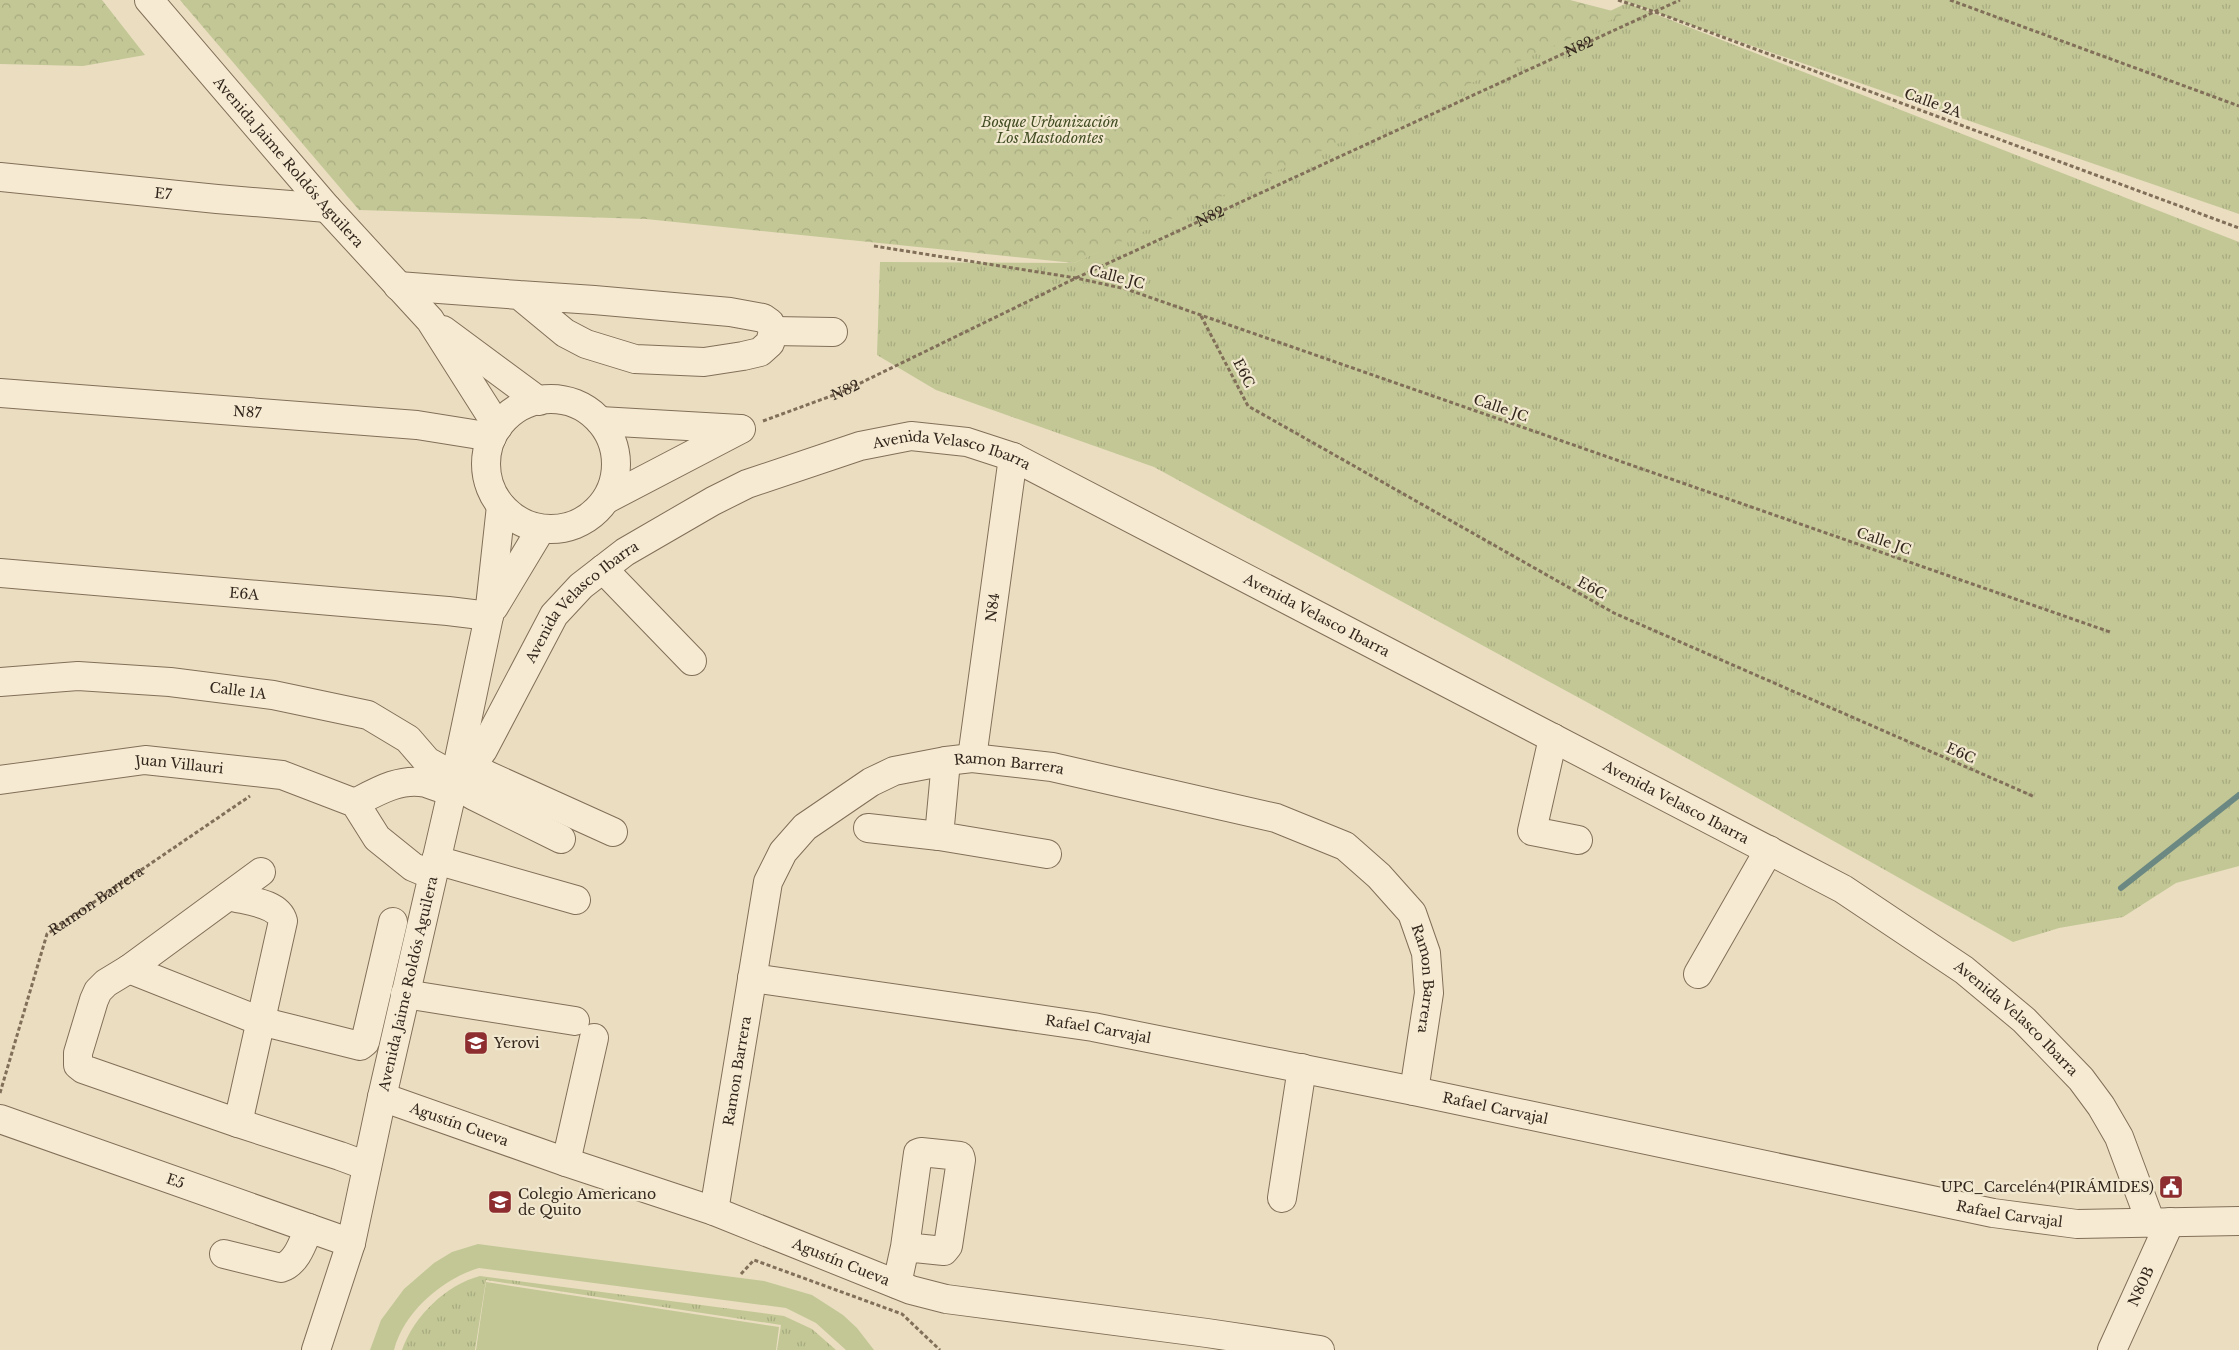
<svg xmlns="http://www.w3.org/2000/svg" width="2239" height="1350" font-family="'Libre Baskerville',serif">
  <defs>
    <pattern id="grass-tufts" width="24" height="20" patternUnits="userSpaceOnUse" patternTransform="scale(1.25)"><rect width="24" height="20" fill="#c2c795"/><path d="M3 7l-1-3M5 7V3M7 7l1-3M15 17l-1-3M17 17v-4M19 17l1-3" fill="none" stroke="#a7ab80"/></pattern>
    <pattern id="forest-crowns" width="20" height="18" patternUnits="userSpaceOnUse" patternTransform="scale(1.25)"><rect width="20" height="18" fill="#c2c795"/><path d="M2 6a3 3 0 1 1 6 0M12 15a3 3 0 1 1 6 0" fill="none" stroke="#a7ab80"/></pattern>
  </defs>
  <rect width="100%" height="100%" fill="#eaddc0"/>
  <path fill="url(#grass-tufts)" d="M1623,0H2239V214L1680,21Z
    M1627,3L2239,242V866L2176,883L2123,917L2059,928L2013,942L1594,706L1154,467L936,390L877,355L880,262L1074,263Z
    M480,1276L784,1316L812,1329L836,1350H777L781,1325L486,1280L475,1350H402C414,1316 446,1285 480,1276Z"/>
  <path fill="url(#forest-crowns)" d="M0,0H102L145,55L83,66L0,64Z
    M180,0H1570L1624,14L1074,263L646,219L359,210Z"/>
  <path fill="#c2c795" d="M478,1244L764,1281L812,1295L843,1315L857,1328L874,1350H846L816,1323L786,1308L479,1268C442,1279 404,1312 394,1350H370L381,1320L404,1289L434,1263L452,1252Z
    M486,1282L779,1327L776,1350H476Z"/>
  <g fill="none" stroke-linecap="round" stroke-linejoin="round">
    <path stroke="#6b8982" stroke-width="6" d="M2121,888L2239,795"/>
    <defs>
      <g id="minor">
        <path id="s3" d="M149,0L327,208L430,320L498,427"/>
        <path id="s4" d="M0,177L217,199L327,208"/>
        <path d="M398,286L519,295L565,333L586,344L635,359L704,362L743,356L760,352L770,343L773,331L770,323L763,318L730,312L594,300L519,295"/>
        <path d="M443,330L539,401"/>
        <path d="M773,331L833,332"/>
        <path id="s5" d="M0,393L417,425L492,437"/>
        <circle cx="551" cy="464" r="65"/>
        <path d="M600,421L740,429"/>
        <path d="M607,499L741,429"/>
        <path d="M603,569L692,661"/>
        <path id="s6" d="M0,573L448,611L489,616"/>
        <path d="M494,607L541,529"/>
        <path id="s7" d="M0,682L78,676L170,682L273,695L368,715L408,739L427,761L454,776"/>
        <path d="M1553,738L1532,831L1578,840"/>
        <path id="s8" d="M972,758L1013,457"/>
        <path d="M946,761L939,836L1047,854"/>
        <path d="M472,766L487,775L613,832"/>
        <path id="s9" d="M0,780L145,760L282,775L355,803L377,838L413,867L432,875"/>
        <path d="M457,786L474,796L561,839"/>
        <path id="s10" d="M355,803C376,792 401,777 426,783C434,786 443,789 452,792L483,750L554,615L581,586L625,552L713,501L747,484L860,446L911,436L967,442L1013,457L1843,889L1964,970L2024,1020L2081,1079L2101,1106L2119,1137L2151,1223"/>
        <path d="M868,828L939,836"/>
        <path d="M436,860L576,900"/>
        <path d="M261,872L129,969L106,983L98,991L94,1000L78,1053V1065L83,1069L238,1123L340,1156L367,1166"/>
        <path d="M229,896C246,901 278,902 283,921L238,1123"/>
        <path d="M129,969L260,1021L360,1046L365,1042L393,922"/>
        <path d="M1698,974L1769,850"/>
        <path id="s11" d="M752,978L1093,1027L1414,1091L1993,1213L2077,1224L2239,1221"/>
        <path d="M405,994L575,1021"/>
        <path id="s12" d="M382,1097L566,1162L714,1211L911,1290L946,1299L1207,1333L1320,1350"/>
        <path id="s13" d="M0,1119L351,1243"/>
        <path d="M566,1162L594,1038"/>
        <path d="M1282,1198L1302,1068"/>
        <path id="s14" d="M714,1211L768,882L783,852L805,827L871,782L894,771L946,761L972,758L1052,767L1276,818L1345,846L1379,876L1412,913L1426,953L1429,993L1414,1091"/>
        <path d="M224,1254L281,1268C297,1263 303,1242 309,1228"/>
        <path d="M897,1284L905,1247L918,1153L921,1152L960,1156L961,1160L948,1246L944,1251L905,1247"/>
        <path id="s15" d="M316,1350L351,1243L382,1097L452,792L489,616L501,506"/>
        <path id="s16" d="M2112,1350L2170,1222"/>
      </g>
    </defs>
    <use href="#minor" stroke="#826f59" stroke-width="30"/>
    <g stroke="#826f59" stroke-width="3" stroke-dasharray="4 2.5" stroke-linecap="butt">
      <path d="M1618,0L1655,12L2239,228"/>
      <path d="M1950,0L2239,106"/>
      <path d="M874,246L1076,278L1126,289L2110,632"/>
      <path d="M1201,316L1248,406L1614,613L2035,797"/>
      <path id="s1" d="M763,421L842,392L1076,278L1680,0"/>
      <path id="s2" d="M0,1093L47,934L250,796"/>
      <path d="M741,1274L754,1260L902,1314L940,1350"/>
    </g>
    <use href="#minor" stroke="#f6ebd2" stroke-width="28"/>
  </g>
  <defs>
    <symbol id="university-square" viewBox="-11 -11 22 22"><rect x="-9" y="-9" width="18" height="18" rx="4" fill="#8d2d2f" stroke="#f2e8cf"/><path d="M0-5L7-2L0 1L-7-2ZM-4 1L0 2.5L4 1V4Q0 6-4 4Z" fill="#fff"/></symbol>
    <symbol id="civic-square" viewBox="-11 -11 22 22"><rect x="-9" y="-9" width="18" height="18" rx="4" fill="#8d2d2f" stroke="#f2e8cf"/><path d="M-.6-6.5H3V-4.5H.6V-3L4-1V1h2V6H-6V1h2V-1L-.6-3ZM-1.2 2.5V6h2.4V2.5Z" fill="#fff"/></symbol>
    <symbol id="school-square" viewBox="-11 -11 22 22"><rect x="-9" y="-9" width="18" height="18" rx="4" fill="#8d2d2f" stroke="#f2e8cf"/><path d="M0-5L7-2L0 1L-7-2ZM-4 1L0 2.5L4 1V4Q0 6-4 4Z" fill="#fff"/></symbol>
  </defs>
  <g fill-rule="evenodd">
    <use href="#university-square" x="462" y="1029" width="28" height="28"/>
    <use href="#civic-square" x="2157" y="1173" width="28" height="28"/>
    <use href="#school-square" x="486" y="1188" width="28" height="28"/>
  </g>
  <g text-anchor="middle" stroke-width="4.5" stroke-linejoin="round" paint-order="stroke">
    <g font-size="14" fill="#33271d" stroke="#f2e8cf">
      <text dy="5" stroke="none"><textPath href="#s1" startOffset="898">N82</textPath></text>
      <text transform="translate(1933 103) rotate(20)" y="5">Calle 2A</text>
      <text dy="5" stroke="none"><textPath href="#s3" startOffset="214">Avenida Jaime Roldós Aguilera</textPath></text>
      <text dy="5" stroke="none"><textPath href="#s4" startOffset="164">E7</textPath></text>
      <text dy="5" stroke="none"><textPath href="#s1" startOffset="492">N82</textPath></text>
      <text transform="translate(1117 277) rotate(15)" y="5">Calle JC</text>
      <text transform="translate(1244 373) rotate(63)" y="5">E6C</text>
      <text dy="5" stroke="none"><textPath href="#s1" startOffset="88">N82</textPath></text>
      <text transform="translate(1501 408) rotate(19)" y="5">Calle JC</text>
      <text dy="5" stroke="none"><textPath href="#s5" startOffset="248">N87</textPath></text>
      <text dy="5" stroke="none"><textPath href="#s10" startOffset="756">Avenida Velasco Ibarra</textPath></text>
      <text transform="translate(1884 541) rotate(19)" y="5">Calle JC</text>
      <text transform="translate(1592 588) rotate(29)" y="5">E6C</text>
      <text dy="5" stroke="none"><textPath href="#s6" startOffset="245">E6A</textPath></text>
      <text dy="5" stroke="none"><textPath href="#s10" startOffset="336">Avenida Velasco Ibarra</textPath></text>
      <text dy="5" stroke="none"><textPath href="#s8" startOffset="152">N84</textPath></text>
      <text dy="5" stroke="none"><textPath href="#s10" startOffset="1161">Avenida Velasco Ibarra</textPath></text>
      <text dy="5" stroke="none"><textPath href="#s7" startOffset="239">Calle 1A</textPath></text>
      <text transform="translate(1961 753) rotate(24)" y="5">E6C</text>
      <text dy="5" stroke="none"><textPath href="#s9" startOffset="181">Juan Villauri</textPath></text>
      <text dy="5" stroke="none"><textPath href="#s14" startOffset="622">Ramon Barrera</textPath></text>
      <text dy="5" stroke="none"><textPath href="#s10" startOffset="1566">Avenida Velasco Ibarra</textPath></text>
      <text dy="5" stroke="none"><textPath href="#s2" startOffset="225">Ramon Barrera</textPath></text>
      <text dy="5" stroke="none"><textPath href="#s14" startOffset="1132">Ramon Barrera</textPath></text>
      <text dy="5" stroke="none"><textPath href="#s15" startOffset="378">Avenida Jaime Roldós Aguilera</textPath></text>
      <text dy="5" stroke="none"><textPath href="#s10" startOffset="1971">Avenida Velasco Ibarra</textPath></text>
      <text dy="5" stroke="none"><textPath href="#s11" startOffset="350">Rafael Carvajal</textPath></text>
      <text dy="5" stroke="none"><textPath href="#s14" startOffset="142">Ramon Barrera</textPath></text>
      <text dy="5" stroke="none"><textPath href="#s11" startOffset="755">Rafael Carvajal</textPath></text>
      <text dy="5" stroke="none"><textPath href="#s12" startOffset="82">Agustín Cueva</textPath></text>
      <text dy="5" stroke="none"><textPath href="#s13" startOffset="186">E5</textPath></text>
      <text dy="5" stroke="none"><textPath href="#s11" startOffset="1280">Rafael Carvajal</textPath></text>
      <text dy="5" stroke="none"><textPath href="#s12" startOffset="488">Agustín Cueva</textPath></text>
      <text dy="5" stroke="none"><textPath href="#s16" startOffset="70">N80B</textPath></text>
    </g>
    <g font-size="14" font-style="italic" fill="#444e25" stroke="#f2e8cf">
      <text x="1050" y="127">Bosque Urbanización<tspan x="1050" dy="16">Los Mastodontes</tspan></text>
    </g>
    <g font-size="14" fill="#33271d" stroke="#f2e8cf" text-anchor="start">
      <text x="494" y="1048">Yerovi</text>
      <text x="2154" y="1192" text-anchor="end">UPC_Carcelén4(PIRÁMIDES)</text>
      <text x="518" y="1199">Colegio Americano<tspan x="518" dy="16">de Quito</tspan></text>
    </g>
  </g>
</svg>
